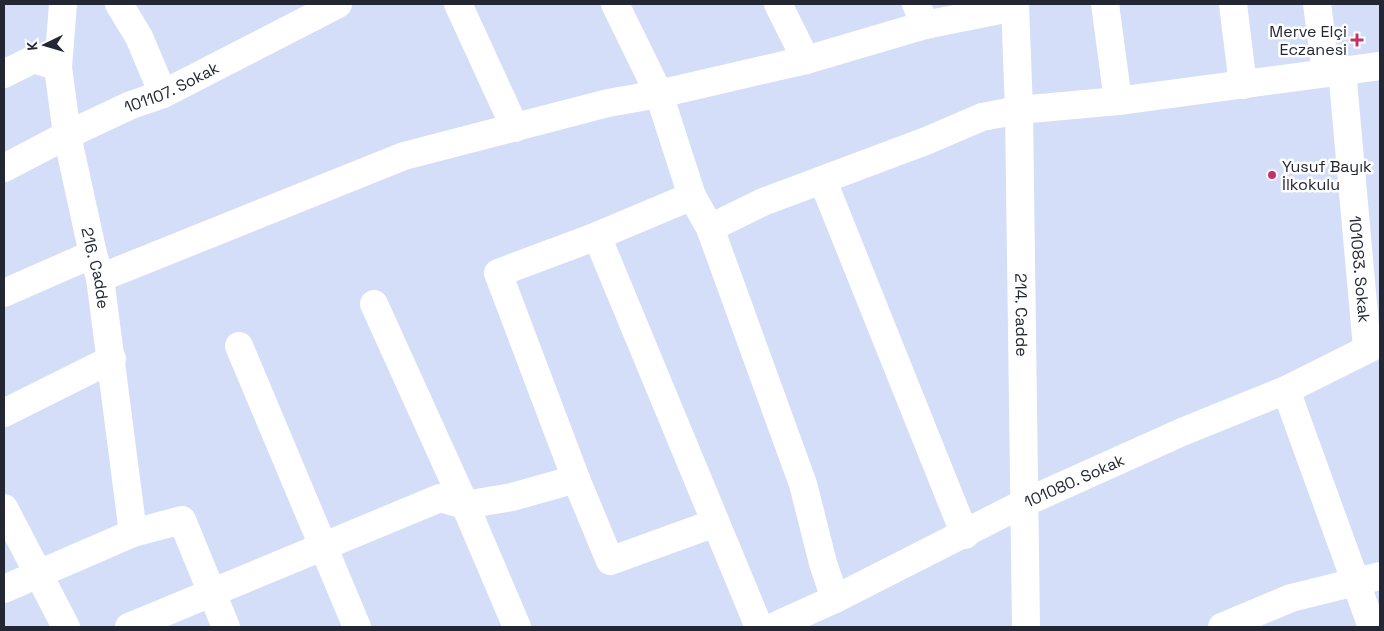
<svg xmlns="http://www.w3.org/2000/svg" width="1384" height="631" font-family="'Space Grotesk',sans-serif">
  <rect width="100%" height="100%" fill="#d4def9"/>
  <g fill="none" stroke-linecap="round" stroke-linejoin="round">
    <g stroke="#fff" stroke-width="28">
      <path id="s1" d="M63,4L58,67L67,135L93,254L100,278L133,533"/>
      <path d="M119,4L139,37L163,94"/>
      <path d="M458,4L515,128"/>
      <path d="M615,4L659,94L692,196L710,228L803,484L823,563L835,599"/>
      <path d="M778,4L806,60"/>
      <path d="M916,4L925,25"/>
      <path id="s2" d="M1015,4L1019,110L1026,627"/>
      <path d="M1105,4L1118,101"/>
      <path d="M1233,4L1243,85"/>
      <path d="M1317,4L1326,72"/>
      <path id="s3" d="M1342,70L1367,348"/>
      <path d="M4,74L34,59L58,67"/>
      <path id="s4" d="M4,168L67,135L131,105L163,94L338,4"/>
      <path d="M823,181L965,535"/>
      <path d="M692,196L597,236L498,273L576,479L610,561L715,523"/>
      <path d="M710,228L763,202L926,141L982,117L1019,110L1118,101L1380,66"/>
      <path d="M597,236L759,627"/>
      <path d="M100,278L404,156L608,103L659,94L806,60L925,25L1015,7"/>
      <path d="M4,293L93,254"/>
      <path d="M374,304L465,505L517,627"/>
      <path d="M239,346L357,627"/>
      <path d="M1286,390L1372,627"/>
      <path d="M4,413L112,359"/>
      <path d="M4,508L66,627"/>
      <path d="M4,589L133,533L182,520L226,627"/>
      <path d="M129,627L440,498L465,505L512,497L576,479"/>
      <path id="s5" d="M773,627L835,599L1024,503L1182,432L1286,390L1380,343"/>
      <path d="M1222,627L1291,598L1380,576"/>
    </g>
  </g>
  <g fill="#c13465" stroke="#fff" stroke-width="2">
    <path d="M1354.5 32.5h5v5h5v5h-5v5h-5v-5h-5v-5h5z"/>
    <circle cx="1272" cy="175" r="5"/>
  </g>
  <g text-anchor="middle" stroke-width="5" stroke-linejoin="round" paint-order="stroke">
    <g font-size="16" fill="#232734" stroke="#fff" text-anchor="end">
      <text x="1347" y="37">Merve Elçi<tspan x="1347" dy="18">Eczanesi</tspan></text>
      <text x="1282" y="172" text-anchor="start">Yusuf Bayık<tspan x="1282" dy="18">İlkokulu</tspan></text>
    </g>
    <g font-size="16" fill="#232734" stroke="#fff">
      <text dy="6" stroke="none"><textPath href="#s4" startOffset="186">101107. Sokak</textPath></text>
      <text dy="6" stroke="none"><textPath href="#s1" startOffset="268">216. Cadde</textPath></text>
      <text dy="6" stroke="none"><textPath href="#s3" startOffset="200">101083. Sokak</textPath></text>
      <text dy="6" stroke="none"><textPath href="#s2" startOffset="311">214. Cadde</textPath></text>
      <text dy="6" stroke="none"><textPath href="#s5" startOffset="335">101080. Sokak</textPath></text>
    </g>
  </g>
  <rect width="1384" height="631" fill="none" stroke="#232734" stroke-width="10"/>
  <g transform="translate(45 45) rotate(265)" stroke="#ffffff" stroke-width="4" paint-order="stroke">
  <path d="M0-4L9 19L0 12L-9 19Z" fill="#232734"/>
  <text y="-8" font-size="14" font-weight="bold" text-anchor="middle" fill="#232734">K</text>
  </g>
</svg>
